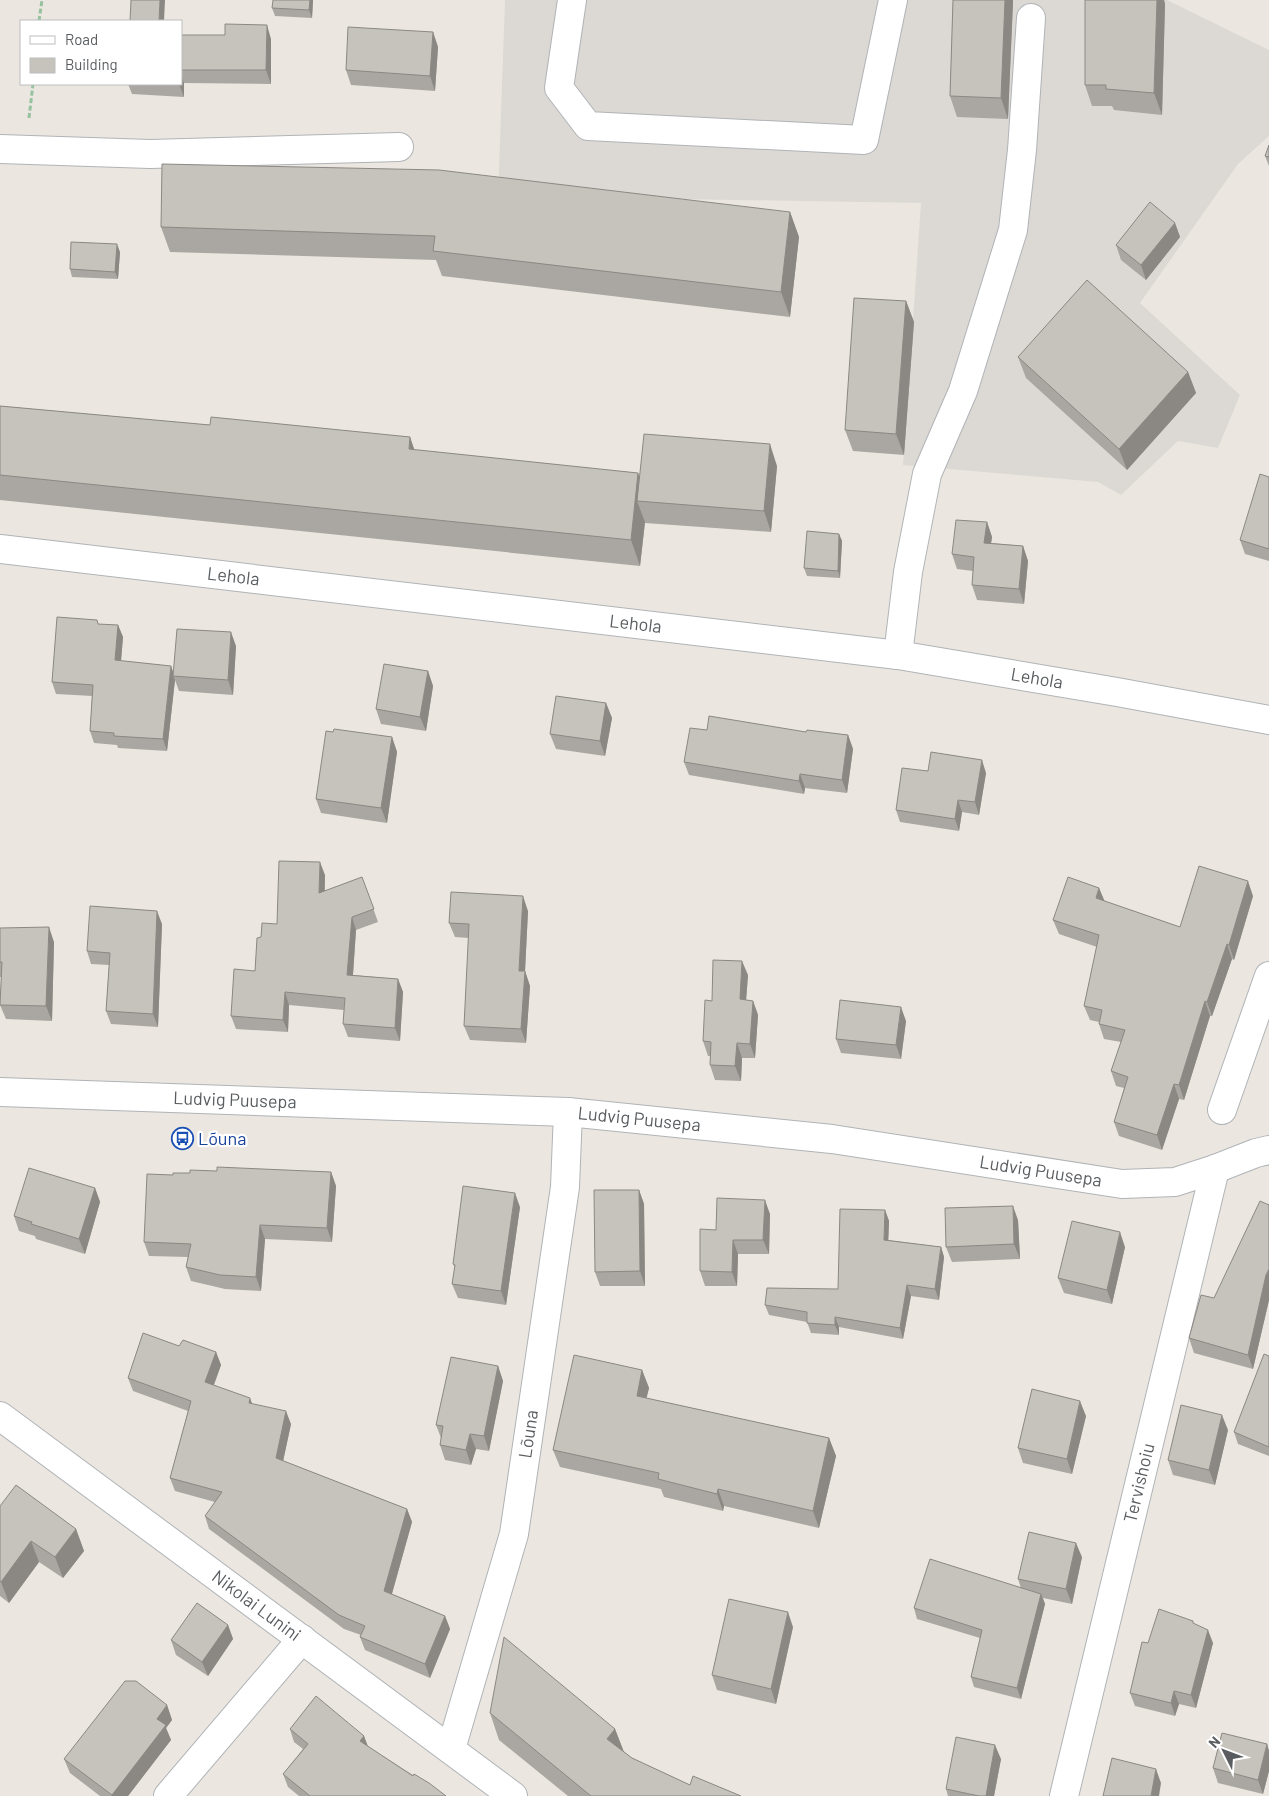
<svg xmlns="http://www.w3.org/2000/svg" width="1269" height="1796" font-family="Barlow,sans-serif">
  <rect width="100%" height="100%" fill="#ebe7e0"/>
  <path fill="#dcd9d4" d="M505,0H1167L1269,50V136L1238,164L1140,303L1240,395L1218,448L1178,441L1121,495L1098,482L903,465L921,203L498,196Z"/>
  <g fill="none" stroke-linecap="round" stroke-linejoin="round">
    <defs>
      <g id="minor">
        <path d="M572,0L559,88L588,126L864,140L893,0"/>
        <path d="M0,149L150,154L399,147"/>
        <path id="s1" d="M0,549L898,655L1117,692L1269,720"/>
        <path d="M898,655L908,572L927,474L963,391L1013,230L1022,150L1031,18"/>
        <path id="s2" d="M0,1092L568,1112L832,1139L1122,1184L1175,1182L1215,1169L1256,1153L1269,1150"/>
        <path d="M1222,1110L1269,976"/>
        <path id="s3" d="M0,1416L513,1796"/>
        <path id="s4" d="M451,1749L514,1534L565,1187L568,1112"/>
        <path d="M168,1796L302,1639"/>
        <path id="s5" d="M1064,1796L1215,1169"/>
      </g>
    </defs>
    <use href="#minor" stroke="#b0b3b7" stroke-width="30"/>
    <path stroke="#97c29f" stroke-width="3" stroke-dasharray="5 2.5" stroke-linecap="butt" d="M39,21L42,0
      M29,118L33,84"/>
    <use href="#minor" stroke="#fff" stroke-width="28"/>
  </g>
  <path fill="#aaa7a2" d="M313,0L312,18L275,16L272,8Z
    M953,0H1013L1008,119L957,117L950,96Z
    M1085,0H1164L1165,4L1162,115L1114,110L1112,106H1092L1085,85Z
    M433,32L438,47L435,91L351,85L346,70Z
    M181,35L271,39V84L184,83V97L132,94L128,84H181Z
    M1269,145V166L1265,156Z
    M790,212L799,237L790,317L442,276L436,260L170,252L161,227Z
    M1175,223L1180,237L1146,280L1121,260L1116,245Z
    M120,252L118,279L72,277L70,269Z
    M906,301L914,322L904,455L853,451L845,430Z
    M1018,357L1188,372L1196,393L1127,470L1026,378Z
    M0,406L210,425L410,437L414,450L638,473L640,479L777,466L771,532L645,523V522L640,566L0,500Z
    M1269,477V561L1245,554L1240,540Z
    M987,522L992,537L991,543L1023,546L1028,561L1024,604L977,600L972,585L973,571L957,569L952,554Z
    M839,534L842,541L840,578L807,576L804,568Z
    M98,624L118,625L123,637L121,661L171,666L174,674L236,646L233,695L179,691L175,680L167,751L118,748L117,745L94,743L90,731L92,696L56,694L52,682Z
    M428,671L433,686L426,731L381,724L376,709Z
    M606,703L612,718L605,756L556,749L550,734Z
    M707,730L806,732L848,735L853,749L847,793L805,788L804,794L689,775L684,762Z
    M333,732L392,737L397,752L387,823L321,813L316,799Z
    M928,771L986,773L979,815L962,812L959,831L900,822L896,810Z
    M325,875V891L362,877L378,922L356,930L353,975L398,979L403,992L400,1041L348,1037L343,1024L344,1010L289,1005L288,1032L236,1029L231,1016L255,971L261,937L277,924Z
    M1099,888L1104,901L1180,927L1253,896L1234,960L1232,959L1212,1016H1210L1184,1100L1179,1099L1162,1150L1119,1136L1114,1122L1124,1088L1116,1086L1111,1071L1121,1042L1104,1039L1099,1024V1022L1090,1020L1084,1006L1097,947L1059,934L1053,920Z
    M528,911L525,971L530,986L526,1043L470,1040L464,1026L469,938L455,937L449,923Z
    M162,924L158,1027L111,1024L106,1011L109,965L91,964L87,951Z
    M0,928L54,942L52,1021L6,1019L0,1005L1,977H0Z
    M748,975L746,1000L753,1001L758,1015L755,1058H742L741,1081L715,1080L710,1065V1056H708L703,1041L712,1001Z
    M906,1021L901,1059L841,1053L836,1039Z
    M217,1171L331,1172L336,1186L332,1242L265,1239L261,1291L225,1289L191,1281L186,1267L188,1257L149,1256L144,1242L173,1175Z
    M95,1188L100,1202L85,1254L36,1239L35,1236L19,1231L14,1216Z
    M639,1190L644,1204L645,1286H600L595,1272Z
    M1269,1204V1300L1253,1369L1194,1353L1189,1338L1214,1298Z
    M520,1207L506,1305L458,1298L452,1284L455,1268L453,1264Z
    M885,1210L889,1221L888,1240L941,1247L944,1257L939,1300L911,1296L903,1339L839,1327V1335L811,1333L807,1322L769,1315L765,1305L838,1289Z
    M770,1214L769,1254H738L737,1286H705L700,1271L716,1230Z
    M1018,1220L1020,1259L952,1262L946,1247Z
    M1125,1247L1112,1304L1064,1293L1058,1278Z
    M179,1346L216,1352L221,1365L214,1385L253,1404L291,1424L283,1461L407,1509L412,1522L392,1594L445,1616L450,1629L430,1678L365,1650L360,1637L361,1635L344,1629L209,1529L205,1516L215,1502L175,1491L170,1478L188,1411L133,1391L128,1378Z
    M1269,1356V1456L1238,1444L1234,1432Z
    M498,1366L503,1381L489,1451L476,1449L471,1465L445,1460L440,1445L441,1438L436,1425Z
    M642,1370L649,1388L646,1398L829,1438L836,1456L819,1528L724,1506L723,1511L664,1497L661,1489L560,1467L553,1450Z
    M1086,1416L1072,1474L1023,1463L1018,1448Z
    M1228,1430L1215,1485L1173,1475L1168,1460Z
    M0,1506L76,1529L84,1551L63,1578L39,1562L9,1603L0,1596Z
    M1082,1557L1072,1604L1043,1598L1045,1604L1021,1699L974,1687L971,1677L980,1638L917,1619L914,1608L1021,1588L1018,1579Z
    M1194,1624L1213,1643L1196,1708L1179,1704L1175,1716L1135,1706L1130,1693L1148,1643Z
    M228,1625L233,1639L208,1676L176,1655L171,1640Z
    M793,1627L776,1704L717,1690L712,1675Z
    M167,1705L172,1720L166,1728L171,1740L128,1796H100L70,1773L64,1759Z
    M490,1713L615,1729L624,1752L632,1758L690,1785L742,1796H568L499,1740Z
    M290,1729L364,1736L367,1746L446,1796H299L288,1787L283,1774L303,1749L294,1742Z
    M1267,1744L1269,1751V1771L1263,1794L1218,1783L1213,1768Z
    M1001,1759L994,1796H948L946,1789Z"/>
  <path fill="#8b8884" d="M160,0H165L164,21H159Z
    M310,0H313L312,18L309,10Z
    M1005,0H1013V2L1008,119L1001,98Z
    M1157,0H1164L1165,4L1162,115L1154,93Z
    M267,25L271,39V84L266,70Z
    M433,32L438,47L435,91L430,76Z
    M181,75L184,83V97L179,84H181Z
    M790,212L799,237L790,317L781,292Z
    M1175,223L1180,237L1146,280L1141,265Z
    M117,244L120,252L118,279L115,272Z
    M906,301L914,322L904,455L896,434Z
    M1188,372L1196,393L1127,470L1119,449Z
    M410,437L419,463L409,449Z
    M770,444L777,466L771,532L764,511Z
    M638,473L647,499L637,501L645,522L640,566L631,540Z
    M987,522L992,537L989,557L984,543Z
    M839,534L842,541L840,578L838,571Z
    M1023,546L1028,561L1024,604L1019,589Z
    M118,625L123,637L120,672L115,660Z
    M231,632L236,646L233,695L228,680Z
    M171,666L174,676H173L175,680L167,751L163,739Z
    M428,671L433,686L426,731L420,717Z
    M606,703L612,718L605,756L600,741Z
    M848,735L853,749L847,793L842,780Z
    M392,737L397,752L387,823L381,808Z
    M982,760L986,773L979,815L975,802Z
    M800,774L805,788L804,794L799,781Z
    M958,800L962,812L959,831L955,819Z
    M320,862L325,875L324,906L319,893Z
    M1248,881L1253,896L1234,960L1229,945Z
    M1099,888L1105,902L1096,898Z
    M523,896L528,911L525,971L530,986L526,1043L521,1029L519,971Z
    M157,911L162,924L158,1027L153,1014Z
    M352,917L356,930L352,988L347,975Z
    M49,927L54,942L52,1021L46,1006Z
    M1227,944L1232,959L1212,1016L1207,1002Z
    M742,961L748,975L745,1014L740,999Z
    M398,979L403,992L400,1041L395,1028Z
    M285,992L289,1005L288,1032L283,1020Z
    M753,1001L758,1015L755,1058L750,1044Z
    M1205,1001L1210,1016L1184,1100L1179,1085Z
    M901,1007L906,1021L901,1059L896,1045Z
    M737,1043L742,1058L741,1081L735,1066Z
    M1174,1084L1179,1099L1162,1150L1157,1135Z
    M331,1172L336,1186L332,1242L327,1228Z
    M95,1188L100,1202L85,1254L79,1239Z
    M639,1190L644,1204L645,1286L640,1271Z
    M515,1193L520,1207L506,1305L501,1291Z
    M765,1200L770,1214L769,1254L763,1240Z
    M1013,1206L1018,1220L1020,1259L1014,1244Z
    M885,1210L889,1221L888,1250L884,1240Z
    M260,1225L265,1239L261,1291L256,1277Z
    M1120,1232L1125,1247L1112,1304L1107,1290Z
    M733,1240L738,1254L737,1286L732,1272Z
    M941,1247L944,1257L939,1300L935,1289Z
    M1269,1269V1300L1253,1369L1248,1355L1266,1275Z
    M907,1285L911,1296L903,1339L900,1328Z
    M835,1317L839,1327V1335L835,1325Z
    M216,1352L221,1365L210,1395L205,1382Z
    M498,1366L503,1381L489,1451L484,1436Z
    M642,1370L649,1388L643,1413L637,1396Z
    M250,1398L255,1411L249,1403Z
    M1080,1401L1086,1416L1072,1474L1067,1459Z
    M286,1411L291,1424L281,1471L276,1458Z
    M1222,1415L1228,1430L1215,1485L1209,1470Z
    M470,1434L476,1449L471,1465L466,1450Z
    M829,1438L836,1456L819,1528L813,1511Z
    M718,1489L724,1506L723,1511L717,1494Z
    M407,1509L412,1522L389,1604L384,1591Z
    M76,1529L84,1551L63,1578L55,1557Z
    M31,1541L39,1562L9,1603L1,1582Z
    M1076,1543L1082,1557L1072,1604L1066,1589Z
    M1041,1594L1045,1604L1021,1699L1017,1688Z
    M788,1612L793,1627L776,1704L771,1689Z
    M445,1616L450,1629L430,1678L425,1664Z
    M228,1625L233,1639L208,1676L202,1662Z
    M1208,1630L1213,1643L1196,1708L1191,1695Z
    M1174,1691L1179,1704L1175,1716L1171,1703Z
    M167,1705L172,1720L166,1728L171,1740L128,1796H112V1795L157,1719Z
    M615,1729L625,1755L607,1739Z
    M364,1736L369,1749L360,1741Z
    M1267,1744L1269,1751V1771L1263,1794L1258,1780Z
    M995,1745L1001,1759L994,1796H986Z
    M1156,1769L1161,1783L1159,1796H1151Z"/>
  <path fill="#c6c2bc" stroke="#8b8884" d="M131,0H160L159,21H130Z
    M273,0H310L309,10L272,8Z
    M953,0H1005L1001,98L950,96Z
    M1085,0H1157L1154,93L1106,89V85H1085Z
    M225,24L267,25L266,70H181V35H225Z
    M348,27L433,32L430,76L346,70Z
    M1269,145V157L1265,156Z
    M162,164L439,170L790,212L781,292L433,251L435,236L161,227Z
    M1150,202L1175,223L1141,265L1116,245Z
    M71,242L117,244L115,272L70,269Z
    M1087,280L1188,372L1119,449L1018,357Z
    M854,298L906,301L896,434L845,430Z
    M0,406L210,425L211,417L410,437L409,449L638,473L631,540L0,475Z
    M644,434L770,444L764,511L637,501Z
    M1260,474L1269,477V549L1240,540Z
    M956,520L987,522L984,543L1023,546L1019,589L972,585L974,557L952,554Z
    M807,531L839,534L838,571L804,568Z
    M57,617L97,620L98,624L118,625L115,660L171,666L163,739L114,736V733L90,731L93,685L52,682Z
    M177,629L231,632L228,680L173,676Z
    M384,664L428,671L420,717L376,709Z
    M556,696L606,703L600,741L550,734Z
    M709,716L806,732L807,730L848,735L842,780L800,774L799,781L684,762L690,728L707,730Z
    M334,729L392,737L381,808L316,799L326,731L333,732Z
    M931,752L982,760L975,802L958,800L955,819L896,810L902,768L928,771Z
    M279,861L320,862L319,893L362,877L374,909L352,917L347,975L398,979L395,1028L343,1024L345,998L285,992L283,1020L231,1016L234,969L255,971L257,938L261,937L262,923L277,924Z
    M1199,866L1248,881L1229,945L1227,944L1207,1002L1205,1001L1179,1085L1174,1084L1157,1135L1114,1122L1128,1077L1111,1071L1125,1030L1099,1024L1102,1010L1084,1006L1099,935L1053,920L1068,877L1099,888L1096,898L1180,927Z
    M451,892L523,896L519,971H525L521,1029L464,1026L469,924L449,923Z
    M90,906L157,911L153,1014L106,1011L110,953L87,951Z
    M49,927L46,1006L0,1005L2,962H0V928Z
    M713,960L742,961L740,999L753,1001L750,1044L737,1043L735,1066L710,1065L711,1042L703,1041L705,1000L712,1001Z
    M840,1000L901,1007L896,1045L836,1039Z
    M217,1167L331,1172L327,1228L260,1225L256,1277L220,1275L186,1267L191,1244L144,1242L147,1174L173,1175V1173H190V1170L217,1171Z
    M29,1168L95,1188L79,1239L31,1224L32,1222L14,1216Z
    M463,1186L515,1193L501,1291L452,1284L455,1265L453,1264Z
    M594,1190H639L640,1271L595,1272Z
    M717,1198L765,1200L763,1240H733L732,1272L700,1271V1229L716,1230Z
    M1260,1201L1269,1205V1204V1269L1266,1275L1248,1355L1189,1338L1201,1295L1214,1298Z
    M1013,1206L1014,1244L946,1247L945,1208Z
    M840,1209L885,1210L884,1240L941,1247L935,1289L907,1285L900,1328L835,1317V1325L807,1323V1312L765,1305L767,1288L838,1289Z
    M1072,1221L1120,1232L1107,1290L1058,1278Z
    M143,1333L179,1346L183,1340L216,1352L205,1382L250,1398L249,1403L286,1411L276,1458L407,1509L384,1591L445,1616L425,1664L360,1637L365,1626L339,1615L205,1516L222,1492L170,1478L191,1401L128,1378Z
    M1264,1354L1269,1356V1447L1234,1432Z
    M574,1355L642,1370L637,1396L829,1438L813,1511L718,1489L717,1494L658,1479L659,1473L553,1450Z
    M451,1357L498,1366L484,1436L470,1434L466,1450L440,1445L443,1426L436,1425Z
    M1032,1389L1080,1401L1067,1459L1018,1448Z
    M1181,1405L1222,1415L1209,1470L1168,1460Z
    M16,1485L76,1529L55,1557L31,1541L1,1582L0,1581V1506Z
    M1029,1532L1076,1543L1066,1589L1018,1579Z
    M930,1559L1041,1594L1017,1688L971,1677L982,1630L914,1608Z
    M729,1599L788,1612L771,1689L712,1675Z
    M197,1603L228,1625L202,1662L171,1640Z
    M1159,1609L1193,1621V1623L1208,1630L1191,1695L1174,1691L1171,1703L1130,1693L1142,1642L1148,1643Z
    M504,1637L615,1729L607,1739L632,1758L690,1785L693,1776L741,1796H591L490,1713Z
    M125,1681H136L167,1705L157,1719L166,1725L112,1795L64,1759Z
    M316,1696L364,1736L360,1741L413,1776L414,1774L429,1783L446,1796H310L283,1774L308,1744L290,1729Z
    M1222,1733L1267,1744L1258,1780L1213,1768Z
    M956,1737L995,1745L986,1796H979L946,1789Z
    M1112,1758L1156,1769L1151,1796H1103Z"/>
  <defs>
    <symbol id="bus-ring" viewBox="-11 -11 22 22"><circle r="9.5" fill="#fff" stroke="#1a4fb4" stroke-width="1.5"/><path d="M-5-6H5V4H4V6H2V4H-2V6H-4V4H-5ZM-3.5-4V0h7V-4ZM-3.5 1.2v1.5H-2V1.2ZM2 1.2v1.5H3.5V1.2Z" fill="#1a4fb4"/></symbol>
  </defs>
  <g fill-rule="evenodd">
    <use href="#bus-ring" x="170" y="1126" width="25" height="25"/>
  </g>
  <g text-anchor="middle" stroke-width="4.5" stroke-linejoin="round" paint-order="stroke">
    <g font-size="18" fill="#595d60" stroke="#fff">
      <text dy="6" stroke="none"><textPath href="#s1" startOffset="235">Lehola</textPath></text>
      <text dy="6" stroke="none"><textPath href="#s1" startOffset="640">Lehola</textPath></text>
      <text dy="6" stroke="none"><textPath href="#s1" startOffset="1045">Lehola</textPath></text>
      <text dy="6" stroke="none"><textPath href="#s2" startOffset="235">Ludvig Puusepa</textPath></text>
      <text dy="6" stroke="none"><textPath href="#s2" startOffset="640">Ludvig Puusepa</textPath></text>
      <text dy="6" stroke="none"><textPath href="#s2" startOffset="1045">Ludvig Puusepa</textPath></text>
      <text dy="6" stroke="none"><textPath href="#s4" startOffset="325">Lõuna</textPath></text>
      <text dy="6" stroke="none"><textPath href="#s5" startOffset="322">Tervishoiu</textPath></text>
      <text dy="6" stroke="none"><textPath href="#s3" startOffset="319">Nikolai Lunini</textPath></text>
    </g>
    <g font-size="18" fill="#164399" stroke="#fff" text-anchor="start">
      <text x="198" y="1145">Lõuna</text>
    </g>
  </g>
  <rect x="20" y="20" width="162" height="65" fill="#ffffff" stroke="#bdbebf"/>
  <rect x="30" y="36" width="25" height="8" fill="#ffffff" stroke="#bdbebf"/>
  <text x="65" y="45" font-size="15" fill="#595d60">Road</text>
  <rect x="30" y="58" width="25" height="15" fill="#c6c2bc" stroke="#bdbebf"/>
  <text x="65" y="70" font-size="15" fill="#595d60">Building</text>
  <g transform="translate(1224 1751) rotate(312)" stroke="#ffffff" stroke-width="4" paint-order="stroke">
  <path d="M0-4L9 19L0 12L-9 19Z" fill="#595d60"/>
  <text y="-8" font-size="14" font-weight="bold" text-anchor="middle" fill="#595d60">N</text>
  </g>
</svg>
